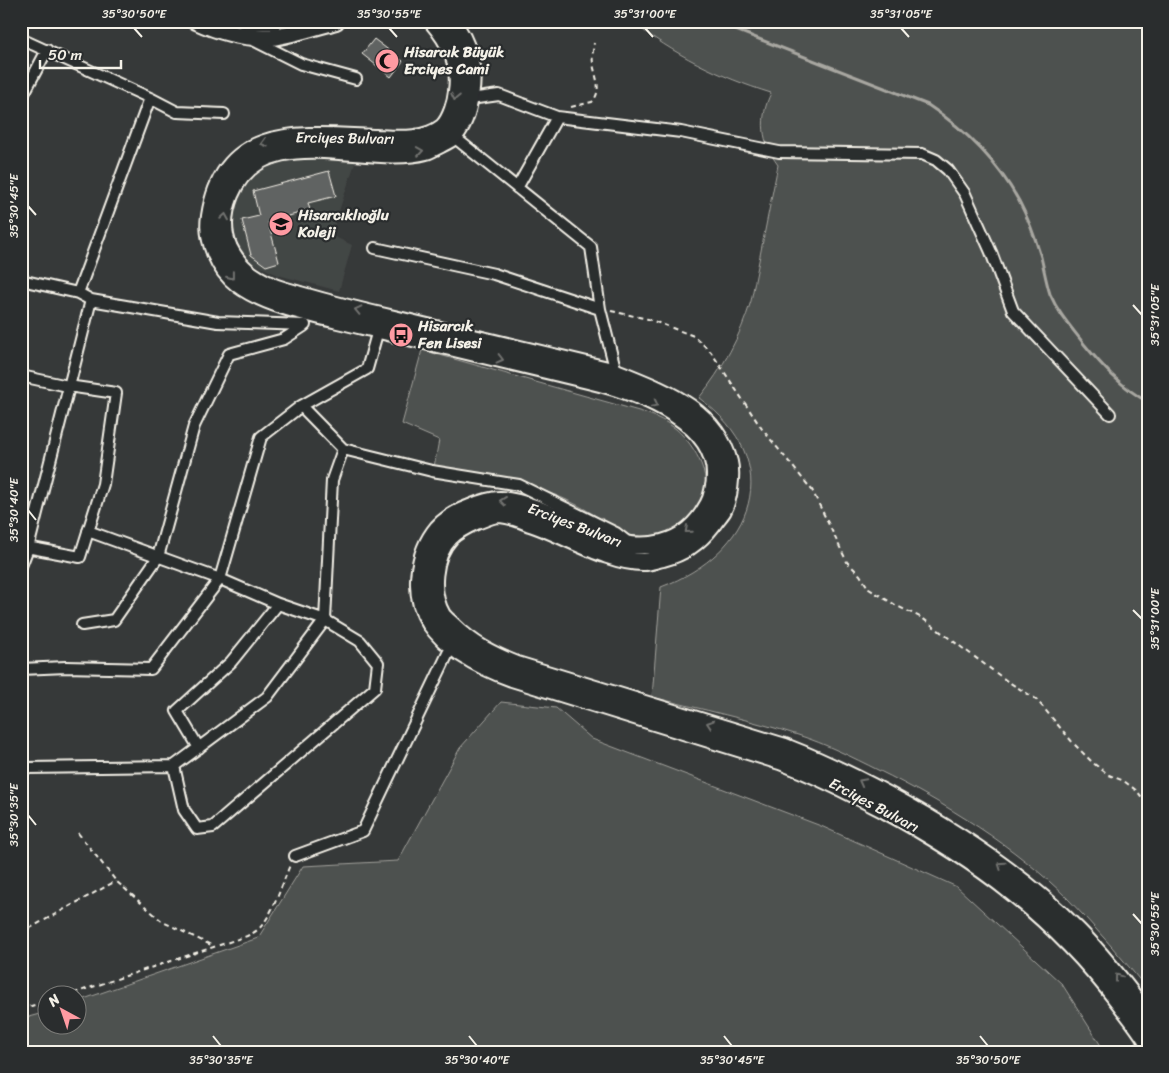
<svg xmlns="http://www.w3.org/2000/svg" width="1169" height="1073" font-family="Sriracha,sans-serif">
  <rect width="100%" height="100%" fill="#363939"/>
  <filter id="ink" filterUnits="userSpaceOnUse"><feTurbulence type="fractalNoise" baseFrequency=".02" numOctaves="2"/><feDisplacementMap in="SourceGraphic" scale="10" xChannelSelector="R" yChannelSelector="G"/><feConvolveMatrix kernelMatrix="1 2 1 2 8 2 1 2 1" color-interpolation-filters="sRGB"/></filter>
  <g filter="url(#ink)">
    <path fill="#434645" d="M304,156L356,160L331,235L352,245L339,291L278,275L246,260L235,246L227,209L257,166Z"/>
    <path fill="#4e514f" stroke="#a1a19c" d="M631,21H1148V990C1123,959 1096,928 1068,899C1015,846 945,803 878,770C852,757 826,744 798,735C751,720 701,709 652,697L661,587C754,552 788,463 699,398C723,368 740,337 751,301L778,165C761,142 759,118 771,93C719,77 673,54 631,21Z
      M422,350L646,413C657,417 667,422 676,429C696,446 716,482 700,507C697,512 691,516 687,521C679,529 667,538 655,540C649,540 629,538 625,536C615,532 603,520 593,514C543,483 491,477 434,467L439,440L402,424Z
      M501,702L556,708L592,739L821,826L957,887L1062,984L1105,1052H21V1019L47,1012L48,1026H78V1001L258,938L303,866L398,861L460,748Z"/>
    <g fill="none" stroke-linecap="round" stroke-linejoin="round">
      <path stroke="#a8a7a1" stroke-width="3" d="M720,21L736,30L928,105C966,130 997,161 1019,201C1028,218 1035,237 1041,257C1044,269 1046,282 1050,294C1058,313 1071,327 1084,344C1102,366 1122,388 1148,402"/>
    </g>
    <path fill="#616362" stroke="#f4f1e8" d="M374,39L403,61L391,77L362,54Z
      M329,171L336,196L308,203L310,210L268,222L279,262L266,266L251,255L242,220L259,216L253,191Z"/>
    <g fill="none" stroke-linecap="round" stroke-linejoin="round">
      <defs>
        <path id="minor" d="M21,39L150,98L177,112L224,114
          M253,40L301,64L356,79
          M21,99L47,50
          M470,99L499,95L557,117L681,132L779,152L922,154L936,160L948,170L965,194L991,252L1013,311L1110,414
          M454,137L591,247L600,309L616,372
          M517,188L557,117
          M375,248L494,274L600,309
          M21,280L78,293L91,300L218,322L305,325
          M78,293L150,98
          M21,376L68,386L116,393L103,484L80,557L21,546
          M301,406L343,449
          M88,531L220,579L278,604L325,620L360,641L378,663L375,688L213,827L197,829L184,810L174,766
          M21,566L28,548L91,300
          M82,625L114,620L158,557L194,426L229,354L284,339L304,326
          M21,669L66,667L151,669L220,579L261,437L301,406L367,369L378,330
          M199,748L177,711L231,662L278,604
          M21,770L27,768L174,766L267,697L325,620L332,480L343,449L432,471L519,485L616,533L625,540
          M295,856L363,831L452,645"/>
        <path id="trunk" d="M196,21C220,32 246,39 272,37C290,35 317,26 336,21
          M245,21H275
          M432,21C450,42 461,64 457,91C456,102 451,119 443,127C424,142 398,139 376,138C304,135 224,123 210,216C206,240 219,270 238,284C270,308 325,316 363,326C438,344 513,362 588,380C639,392 730,424 713,491C712,496 711,500 708,505C698,524 682,538 662,543C605,558 556,504 500,500C490,500 479,504 470,508C459,512 446,519 438,528C417,553 412,595 430,623C449,651 481,667 512,678L780,761C817,775 848,791 883,809C978,860 1054,916 1119,1002C1129,1015 1139,1027 1148,1042
          M451,21C469,42 475,70 470,96C468,109 464,124 455,135C452,139 446,141 441,144C436,146 431,150 426,151C366,167 262,117 230,195C223,213 221,230 229,248C239,268 252,277 272,286C281,290 291,292 300,295C331,304 363,312 394,319C468,336 542,354 616,372C662,391 715,408 729,462C732,474 729,499 723,510C720,515 715,520 712,525C699,542 684,553 663,558C657,559 650,562 644,562C610,563 564,534 530,523C521,519 508,514 497,514C491,515 482,519 476,521C467,525 457,530 450,537C432,556 429,593 442,615C445,619 449,622 453,626C472,645 492,655 517,665L785,747C821,761 854,777 888,795C957,832 1023,875 1078,931C1104,957 1126,986 1148,1016"/>
      </defs>
      <use href="#minor" stroke="#f4f1e8" stroke-width="14"/>
      <use href="#trunk" stroke="#f4f1e8" stroke-width="20"/>
      <path stroke="#f4f1e8" stroke-width="2" stroke-dasharray="5 4" stroke-linecap="butt" d="M571,107L592,102C603,90 595,77 593,63C592,57 593,50 594,43
        M611,311L648,319L694,336L711,352L762,429L812,490L847,562L860,575L869,589L897,606L922,618L1007,681L1036,699L1074,744L1093,763L1109,775L1124,781L1137,791L1148,805
        M78,833L116,881L163,922L213,946
        M21,933L116,881
        M65,996L247,936C253,933 259,930 263,924C274,910 283,882 290,865
        M21,1009L48,1001"/>
      <use href="#minor" stroke="#2a2d2e" stroke-width="10"/>
      <use href="#trunk" stroke="#2a2d2e" stroke-width="16"/>
    </g>
    <defs><path id="oneway-chevron" d="M-2-3.5L2.5 0L-2 3.5" fill="none" stroke-width="1.6" stroke-linecap="round" stroke-linejoin="round" transform="scale(1.25)"/></defs>
    <g stroke="#71726f">
      <use href="#oneway-chevron" transform="translate(455 97) rotate(102)"/>
      <use href="#oneway-chevron" transform="translate(264 143) rotate(164)"/>
      <use href="#oneway-chevron" transform="translate(420 151) rotate(-9)"/>
      <use href="#oneway-chevron" transform="translate(225 217) rotate(-81)"/>
      <use href="#oneway-chevron" transform="translate(231 276) rotate(52)"/>
      <use href="#oneway-chevron" transform="translate(358 310) rotate(-167)"/>
      <use href="#oneway-chevron" transform="translate(500 359) rotate(14)"/>
      <use href="#oneway-chevron" transform="translate(655 404) rotate(26)"/>
      <use href="#oneway-chevron" transform="translate(503 501) rotate(-173)"/>
      <use href="#oneway-chevron" transform="translate(688 530) rotate(139)"/>
      <use href="#oneway-chevron" transform="translate(710 724) rotate(-162)"/>
      <use href="#oneway-chevron" transform="translate(862 782) rotate(-152)"/>
      <use href="#oneway-chevron" transform="translate(1001 865) rotate(-145)"/>
      <use href="#oneway-chevron" transform="translate(1118 977) rotate(-127)"/>
    </g>
  </g>
  <path fill="none" stroke="#f4f1e8" stroke-width="2" d="M134,28L142,37M389,28L397,37M645,28L653,37M901,28L909,37M28,206L36,215M1133,305L1142,315M28,510L36,520M1133,610L1142,619M28,815L36,825M1133,914L1142,924M213,1036L221,1046M469,1036L477,1046M724,1036L732,1046M980,1036L988,1046"/>
  <defs>
    <symbol id="mosque-disc" viewBox="-11 -11 22 22"><circle r="9.5" fill="#ff9aa2" stroke="#2a2d2e"/><path d="M3.5-4.9A6 6 0 1 0 3.5 4.9A5 5 0 1 1 3.5-4.9Z" fill="#111"/></symbol>
    <symbol id="school-disc" viewBox="-11 -11 22 22"><circle r="9.5" fill="#ff9aa2" stroke="#2a2d2e"/><path d="M0-5L7-2L0 1L-7-2ZM-4 1L0 2.5L4 1V4Q0 6-4 4Z" fill="#111"/></symbol>
    <symbol id="bus-disc" viewBox="-11 -11 22 22"><circle r="9.5" fill="#ff9aa2" stroke="#2a2d2e"/><path d="M-5-6H5V4H4V6H2V4H-2V6H-4V4H-5ZM-3.5-4V0h7V-4ZM-3.5 1.2v1.5H-2V1.2ZM2 1.2v1.5H3.5V1.2Z" fill="#111"/></symbol>
  </defs>
  <g fill-rule="evenodd">
    <use href="#mosque-disc" x="373" y="47" width="28" height="28"/>
    <use href="#school-disc" x="267" y="210" width="28" height="28"/>
    <use href="#bus-disc" x="387" y="321" width="28" height="28"/>
  </g>
  <g text-anchor="middle" stroke-width="4.5" stroke-linejoin="round" paint-order="stroke">
    <g font-size="15" font-weight="bold" fill="#f4f1e8" stroke="#2a2d2e" text-anchor="start">
      <text x="404" y="57">Hisarcık Büyük<tspan x="404" dy="17">Erciyes Cami</tspan></text>
      <text x="298" y="220">Hisarcıklıoğlu<tspan x="298" dy="17">Koleji</tspan></text>
      <text x="418" y="331">Hisarcık<tspan x="418" dy="17">Fen Lisesi</tspan></text>
    </g>
    <g font-size="15" fill="#f4f1e8" stroke="#2a2d2e">
      <text transform="translate(345 138) rotate(1)" y="5">Erciyes Bulvarı</text>
      <text transform="translate(575 525) rotate(21)" y="5">Erciyes Bulvarı</text>
      <text transform="translate(874 805) rotate(28)" y="5">Erciyes Bulvarı</text>
    </g>
  </g>
  <rect width="1169" height="1073" fill="none" stroke="#2a2d2e" stroke-width="55"/>
  <g transform="translate(62 1010) rotate(320)"><circle r="24" fill="#2a2d2e" stroke="#7b7b78"/>
  <path d="M0-4L9 19L0 12L-9 19Z" fill="#ff9aa2"/>
  <text y="-8" font-size="14" font-weight="bold" text-anchor="middle" fill="#f4f1e8">N</text>
  </g>
  <path d="M40 60v8h81v-8" fill="none" stroke="#f4f1e8" stroke-width="2.5"/>
  <text x="48" y="60" font-size="15" fill="#f4f1e8" stroke="#2a2d2e" stroke-width="4" paint-order="stroke">50 m</text>
  <rect x="28" y="28" width="1114" height="1018" fill="none" stroke="#f4f1e8" stroke-width="2"/>
  <g font-size="12" text-anchor="middle" fill="#f4f1e8">
    <text x="134" y="18">35°30'50"E</text>
    <text x="389" y="18">35°30'55"E</text>
    <text x="645" y="18">35°31'00"E</text>
    <text x="901" y="18">35°31'05"E</text>
    <text transform="translate(14 206) rotate(-90)" y="4">35°30'45"E</text>
    <text transform="translate(1155 315) rotate(-90)" y="4">35°31'05"E</text>
    <text transform="translate(14 510) rotate(-90)" y="4">35°30'40"E</text>
    <text transform="translate(1155 619) rotate(-90)" y="4">35°31'00"E</text>
    <text transform="translate(14 815) rotate(-90)" y="4">35°30'35"E</text>
    <text transform="translate(1155 924) rotate(-90)" y="4">35°30'55"E</text>
    <text x="221" y="1064">35°30'35"E</text>
    <text x="477" y="1064">35°30'40"E</text>
    <text x="732" y="1064">35°30'45"E</text>
    <text x="988" y="1064">35°30'50"E</text>
  </g>
</svg>
